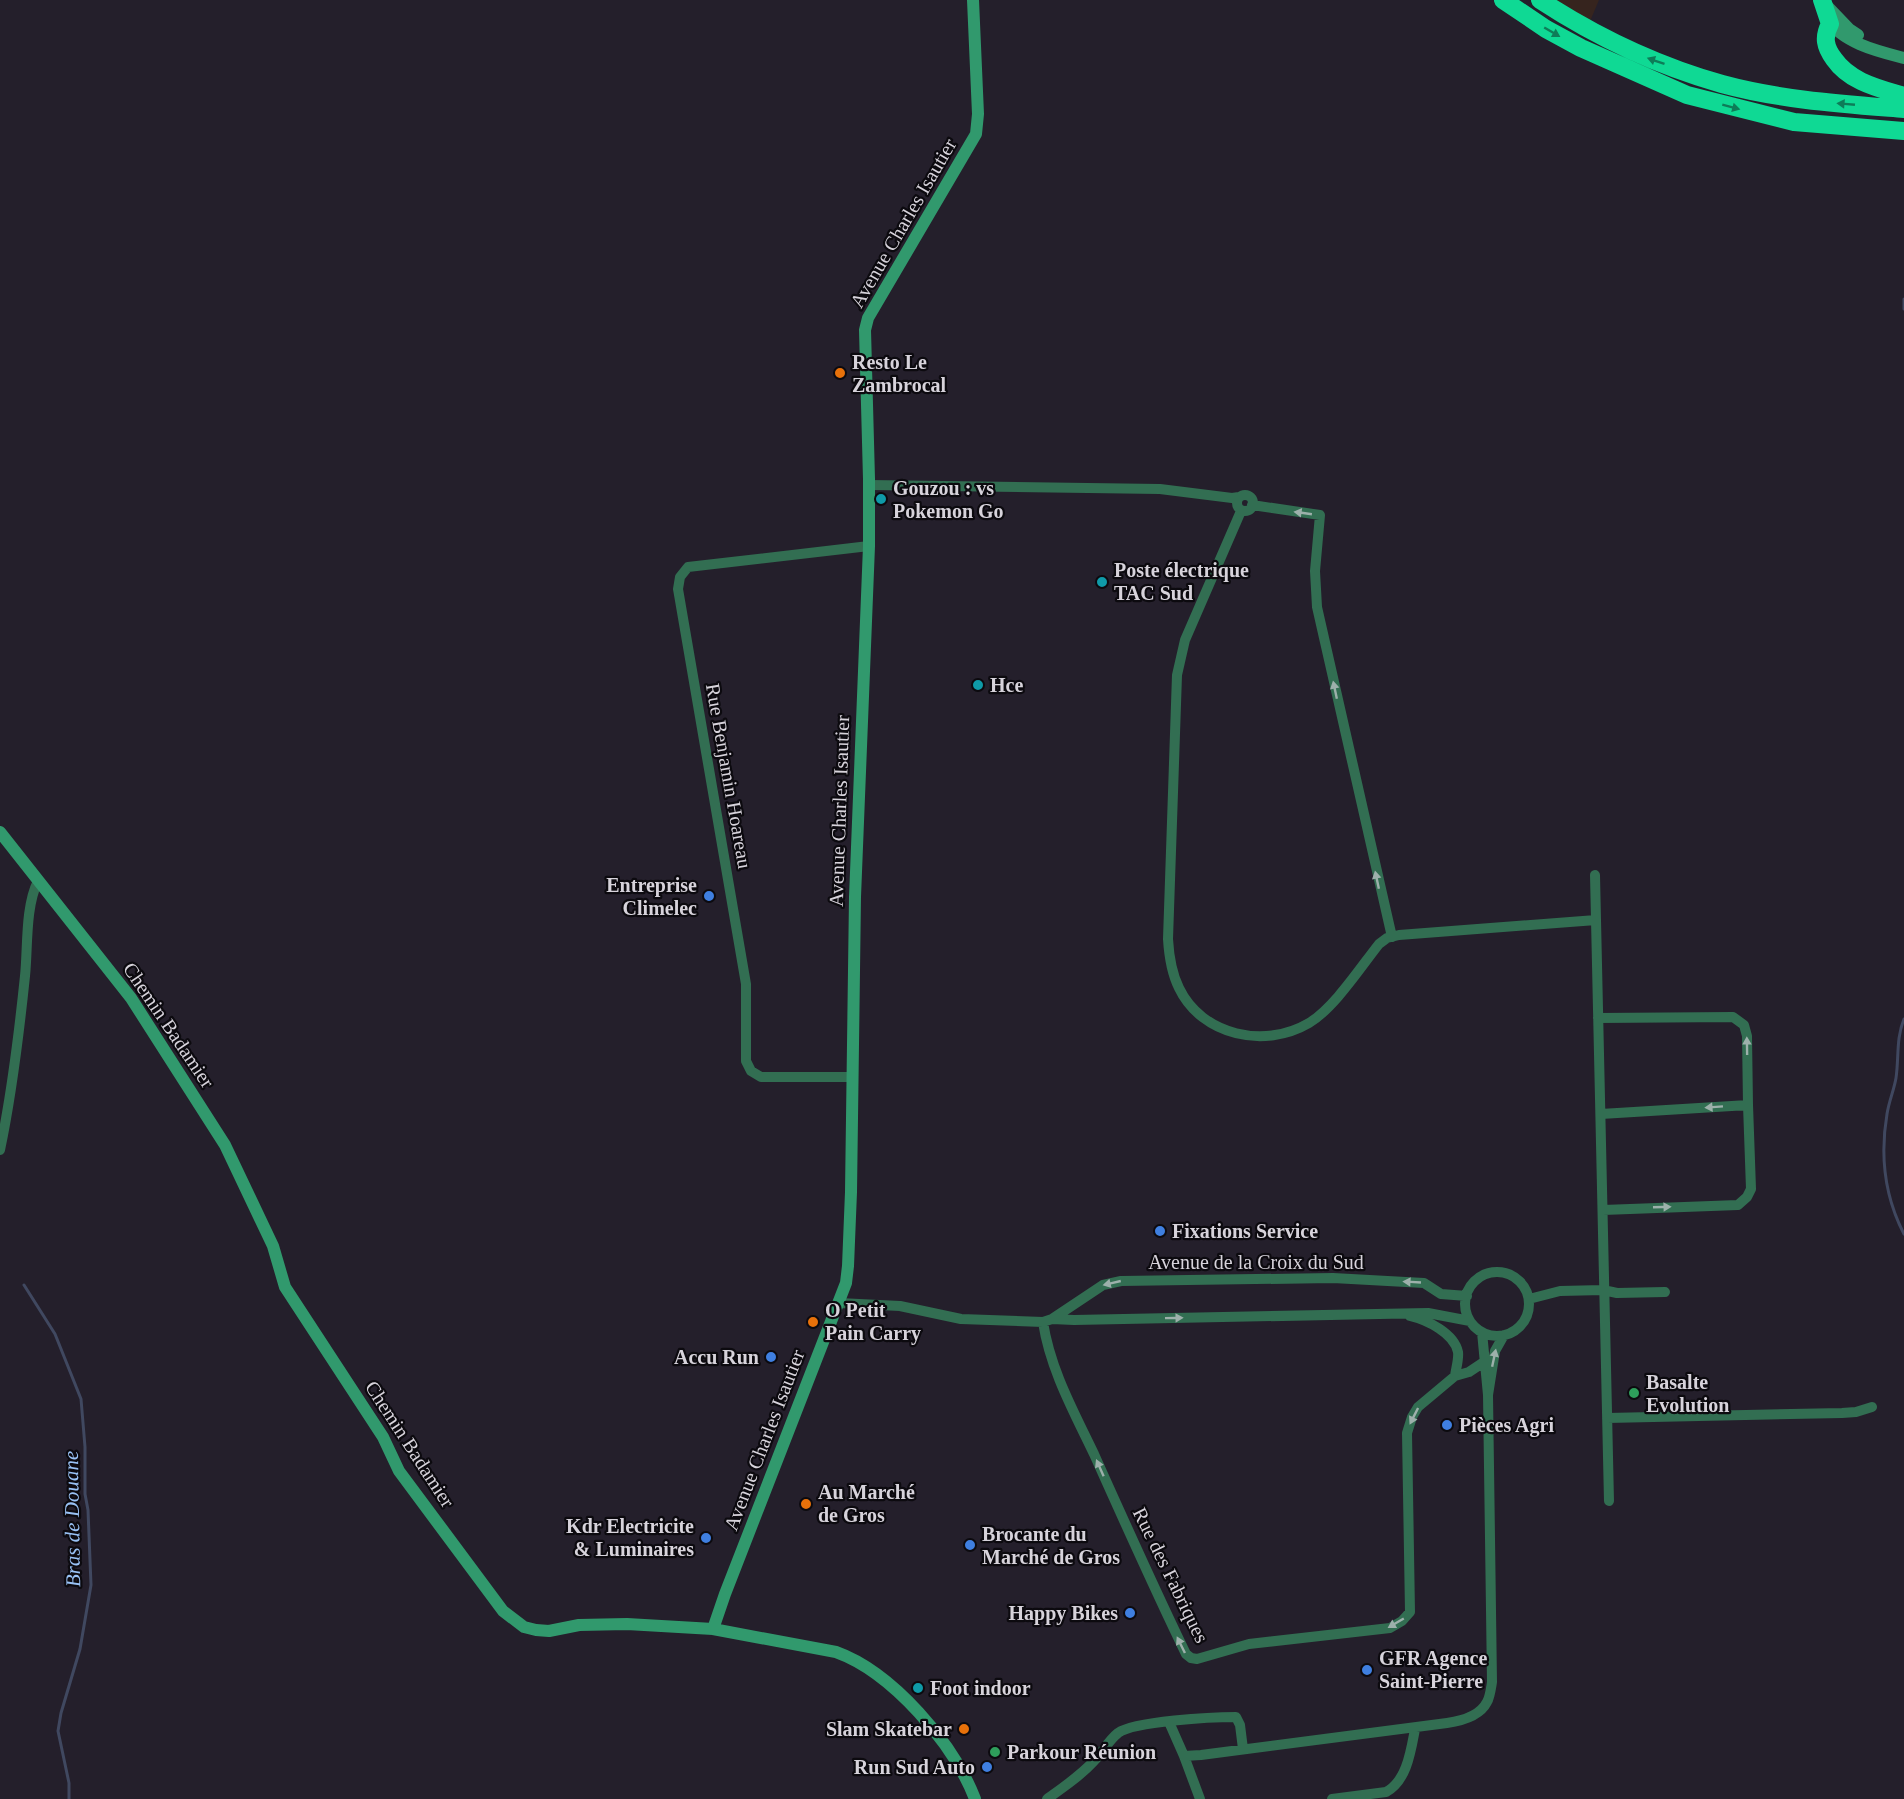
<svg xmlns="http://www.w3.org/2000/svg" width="1904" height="1799" font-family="'Times New Roman',serif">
  <rect width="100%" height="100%" fill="#241f2b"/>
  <path fill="#36241e" d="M1553,0H1599L1588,26Z"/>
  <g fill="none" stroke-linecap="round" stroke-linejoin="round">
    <path stroke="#404860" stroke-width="3" d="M1904,299V309
      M1904,1019C1896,1038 1899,1058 1896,1078C1894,1090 1889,1101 1887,1114C1880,1155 1885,1197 1904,1234
      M24,1285L55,1334L81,1399L85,1447V1494L88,1510L91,1585L80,1649L61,1713L58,1731L69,1783V1799"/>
    <path stroke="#326e52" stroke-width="10" d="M869,485L1160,489L1232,498L1239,497
      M1237 503a8 8 0 1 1 16 0a8 8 0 1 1-16 0Z
      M1252,505L1320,515L1315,571L1317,607L1392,937
      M1241,511L1185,640L1177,675L1168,939C1169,956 1171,972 1179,988C1202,1036 1265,1049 1309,1023C1334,1008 1360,968 1379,944L1387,938L1399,935L1596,920
      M1595,875L1609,1501
      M1598,1018L1733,1017L1744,1025L1747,1036L1748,1105
      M853,1077H761L751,1071L746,1061V984L678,589L680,577L688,567L869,546
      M1601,1114L1748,1105L1751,1189L1747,1197L1738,1205L1603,1210
      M0,1150C12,1093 19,1034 25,976C28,948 25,907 38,881
      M1465 1304a32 32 0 1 1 64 0a32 32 0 1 1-64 0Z
      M1529,1299L1560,1291L1603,1290L1617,1293L1665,1292
      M839,1303L900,1306L961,1319L1043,1322L1052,1319L1103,1285L1121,1281L1333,1278L1424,1283L1441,1294L1467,1296
      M1410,1316C1427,1320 1454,1333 1458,1352C1459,1359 1456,1368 1455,1376
      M1052,1319L1074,1320L1428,1313L1470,1321
      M1043,1322C1050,1369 1074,1412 1094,1454C1124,1521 1154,1588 1186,1654L1191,1658L1197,1659L1249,1644L1390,1628L1402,1621L1410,1612L1407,1433L1412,1417L1418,1407L1455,1376L1469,1372L1484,1362
      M1482,1332L1488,1395L1495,1351L1504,1335
      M1607,1418L1842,1413L1856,1412L1872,1407
      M1169,1722L1184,1756L1201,1755L1447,1723C1461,1721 1480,1716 1487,1702C1490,1697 1491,1688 1492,1682L1488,1395
      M1184,1756L1200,1799
      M1047,1799C1064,1787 1080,1776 1094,1761C1102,1753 1108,1741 1118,1733C1134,1721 1213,1717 1236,1717L1240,1725L1243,1749
      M1332,1799L1386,1792C1407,1781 1411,1750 1415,1729"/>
    <path stroke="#31996d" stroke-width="12" d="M1827,6L1849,29L1858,35
      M1827,19C1843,43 1877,51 1904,58
      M0,832L131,998L225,1145L273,1246L285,1287L383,1437L399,1471L503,1611L524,1627L536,1630L549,1631L579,1625L627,1624L713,1629L836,1652C892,1672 954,1744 975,1799
      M713,1629L725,1594L846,1283L848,1266L851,1192L855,897L869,546V479L865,330L868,318L976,134L978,114L973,0"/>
    <path stroke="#0fd994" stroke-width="18" d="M1503,0L1546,29L1581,48L1687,95L1794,122L1904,131
      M1540,0C1595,36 1658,66 1722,84C1781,100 1843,104 1904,109
      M1822,0L1830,24C1823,37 1825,47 1834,59C1850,82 1878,88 1904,96"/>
  </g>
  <defs><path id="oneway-solid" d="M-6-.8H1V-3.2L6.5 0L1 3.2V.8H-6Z" transform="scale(1.5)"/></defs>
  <g fill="#0e7c58">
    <use href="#oneway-solid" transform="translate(1552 32) rotate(30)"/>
    <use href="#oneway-solid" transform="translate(1656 61) rotate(-161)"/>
    <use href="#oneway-solid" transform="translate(1846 104) rotate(-175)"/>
    <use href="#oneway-solid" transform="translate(1731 107) rotate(15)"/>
  </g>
  <g fill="#9db0ab">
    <use href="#oneway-solid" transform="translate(1303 513) rotate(-172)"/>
    <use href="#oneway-solid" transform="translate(1335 690) rotate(-102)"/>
    <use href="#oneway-solid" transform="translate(1377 880) rotate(-102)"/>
    <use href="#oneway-solid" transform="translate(1747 1046) rotate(-91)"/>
    <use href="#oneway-solid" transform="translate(1714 1107) rotate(176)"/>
    <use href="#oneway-solid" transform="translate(1662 1207) rotate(-2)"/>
    <use href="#oneway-solid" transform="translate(1412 1282) rotate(-177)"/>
    <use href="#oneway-solid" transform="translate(1112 1283) rotate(167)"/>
    <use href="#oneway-solid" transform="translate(1174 1318) rotate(-1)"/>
    <use href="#oneway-solid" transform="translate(1494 1358) rotate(-78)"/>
    <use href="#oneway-solid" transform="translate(1414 1416) rotate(117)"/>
    <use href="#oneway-solid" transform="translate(1100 1468) rotate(-114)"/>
    <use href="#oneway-solid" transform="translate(1396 1623) rotate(150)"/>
    <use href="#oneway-solid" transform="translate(1181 1645) rotate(-116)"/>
  </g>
  <g fill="#e8710a" stroke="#0c0a0f" stroke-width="2">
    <circle cx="840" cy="373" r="6"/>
    <circle cx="813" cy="1322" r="6"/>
    <circle cx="806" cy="1504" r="6"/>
    <circle cx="964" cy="1729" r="6"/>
  </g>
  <g fill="#0f9aa8" stroke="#0c0a0f" stroke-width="2">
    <circle cx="881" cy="499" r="6"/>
    <circle cx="1102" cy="582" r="6"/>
    <circle cx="978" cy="685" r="6"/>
    <circle cx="918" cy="1688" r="6"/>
  </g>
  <g fill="#3f7fe0" stroke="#0c0a0f" stroke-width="2">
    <circle cx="709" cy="896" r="6"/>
    <circle cx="1160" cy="1231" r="6"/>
    <circle cx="771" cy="1357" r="6"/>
    <circle cx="1447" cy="1425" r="6"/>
    <circle cx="706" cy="1538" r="6"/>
    <circle cx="970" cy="1545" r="6"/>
    <circle cx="1130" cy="1613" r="6"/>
    <circle cx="1367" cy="1670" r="6"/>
    <circle cx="987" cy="1767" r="6"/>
  </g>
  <g fill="#2e9e5b" stroke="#0c0a0f" stroke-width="2">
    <circle cx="1634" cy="1393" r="6"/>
    <circle cx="995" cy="1752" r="6"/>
  </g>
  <g text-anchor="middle" stroke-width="4.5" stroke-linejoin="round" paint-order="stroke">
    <g font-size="20" fill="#d7d3db" stroke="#0c0a0f">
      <text transform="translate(903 223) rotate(-60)" y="7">Avenue Charles Isautier</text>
      <text transform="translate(729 776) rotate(80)" y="7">Rue Benjamin Hoareau</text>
      <text transform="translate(839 811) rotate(-88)" y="7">Avenue Charles Isautier</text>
      <text transform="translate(169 1025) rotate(56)" y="7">Chemin Badamier</text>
      <text x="1256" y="1269">Avenue de la Croix du Sud</text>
      <text transform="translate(764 1440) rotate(-69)" y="7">Avenue Charles Isautier</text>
      <text transform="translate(410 1444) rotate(57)" y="7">Chemin Badamier</text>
      <text transform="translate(1171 1575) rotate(64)" y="7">Rue des Fabriques</text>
    </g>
    <g font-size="20" font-weight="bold" fill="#d7d3db" stroke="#0c0a0f" text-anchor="start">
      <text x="852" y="369">Resto Le<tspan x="852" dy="23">Zambrocal</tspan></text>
      <text x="893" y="495">Gouzou : vs<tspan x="893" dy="23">Pokemon Go</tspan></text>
      <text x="1114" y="577">Poste électrique<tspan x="1114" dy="23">TAC Sud</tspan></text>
      <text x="990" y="692">Hce</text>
      <text x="697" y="892" text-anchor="end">Entreprise<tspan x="697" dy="23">Climelec</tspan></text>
      <text x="1172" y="1238">Fixations Service</text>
      <text x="825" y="1317">O Petit<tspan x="825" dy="23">Pain Carry</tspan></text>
      <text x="759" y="1364" text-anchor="end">Accu Run</text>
      <text x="1646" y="1389">Basalte<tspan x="1646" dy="23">Evolution</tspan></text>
      <text x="1459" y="1432">Pièces Agri</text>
      <text x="818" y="1499">Au Marché<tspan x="818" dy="23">de Gros</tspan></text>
      <text x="694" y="1533" text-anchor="end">Kdr Electricite<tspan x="694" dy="23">&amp; Luminaires</tspan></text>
      <text x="982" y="1541">Brocante du<tspan x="982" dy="23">Marché de Gros</tspan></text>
      <text x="1118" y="1620" text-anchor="end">Happy Bikes</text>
      <text x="1379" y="1665">GFR Agence<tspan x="1379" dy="23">Saint-Pierre</tspan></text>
      <text x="930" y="1695">Foot indoor</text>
      <text x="952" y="1736" text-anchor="end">Slam Skatebar</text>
      <text x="1007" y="1759">Parkour Réunion</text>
      <text x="975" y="1774" text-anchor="end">Run Sud Auto</text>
    </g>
    <g font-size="21" font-style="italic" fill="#99c2f5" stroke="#0c0a0f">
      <text transform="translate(72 1519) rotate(-91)" y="7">Bras de Douane</text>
    </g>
  </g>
</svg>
